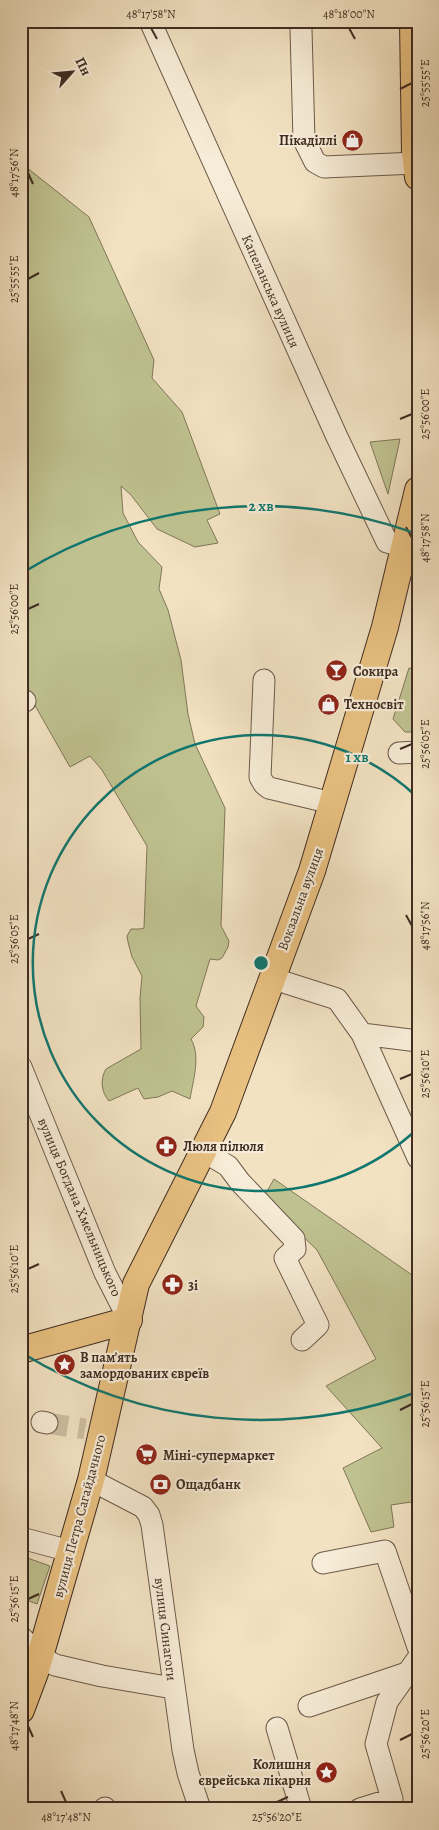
<svg xmlns="http://www.w3.org/2000/svg" width="439" height="1830" font-family="Alegreya,serif">
  <rect width="100%" height="100%" fill="#f2e2c2"/>
  <filter id="stains"><feTurbulence type="fractalNoise" baseFrequency=".004" numOctaves="4"/><feColorMatrix values="0 0 0 0 .2 0 0 0 0 .09 0 0 0 0 .02 0 0 0 .5 -.17"/></filter>
  <radialGradient id="worn" r=".72"><stop offset=".6" stop-color="#630" stop-opacity="0"/><stop offset="1" stop-color="#630" stop-opacity=".3"/></radialGradient>
  <path fill="#bfc290" stroke="#7f7759" d="M21,163L89,217L154,360L152,378L182,412L220,514L207,520L218,543L195,547L157,529L131,495L121,486L123,513L138,542L162,567L159,589L168,610L181,660L188,714L195,744L225,808L221,926L229,941L228,947L222,958L218,960L210,959L196,1006L204,1017L203,1027L191,1039C201,1057 193,1080 190,1099L172,1091L158,1097L144,1099L138,1088L109,1101C101,1092 100,1079 106,1069L141,1049L140,998L142,976L132,957L128,942L127,936L131,929H140L144,928L147,846L102,770L90,756L70,767L21,681Z
    M400,439L388,494L370,442Z
    M409,668L418,669V732H405L393,719Z
    M274,1179L412,1275L418,1284V1501L391,1505L394,1527L371,1532L343,1468L382,1448L326,1386L376,1359L317,1250L263,1198Z
    M22,1556L50,1566L37,1604L21,1598Z"/>
  <g fill="none" stroke-linecap="round" stroke-linejoin="round">
    <path stroke="#cebea2" stroke-width="21" stroke-dasharray="21 11" stroke-linecap="butt" d="M47,1423L85,1429"/>
    <defs>
      <path id="minor" d="M150,21L337,437L387,542L404,547
        M301,29L304,140L315,162L324,167L416,163
        M264,680L260,777L264,784L269,788L332,803
        M21,703L25,701
        M399,753L418,752
        M271,978L337,999L362,1034L418,1158
        M362,1034L418,1041
        M21,1067L105,1273L129,1320
        M203,1151L228,1166L240,1182L294,1239L295,1249L285,1258L318,1325L302,1340
        M42,1422L47,1423
        M91,1480L143,1507L149,1515L152,1525L183,1750L188,1773L200,1809
        M21,1538L70,1551
        M323,1563L385,1551L418,1647
        M21,1637L40,1656L55,1665L102,1676L173,1688
        M309,1706L407,1673
        M277,1728L301,1809
        M105,1809V1808
        M360,1809L392,1799L376,1744L387,1702L418,1658"/>
      <path id="major" d="M413,21L415,153L418,177
        M21,1350L129,1320
        M21,1710L36,1670L91,1480L136,1284L223,1112L312,871L385,627L418,490"/>
    </defs>
    <use href="#minor" stroke="#6c5a4a" stroke-width="23"/>
    <use href="#major" stroke="#3f2c22" stroke-width="28"/>
    <use href="#minor" stroke="#f7ecd7" stroke-width="21"/>
    <use href="#major" stroke="#e9c181" stroke-width="26"/>
  </g>
  <path fill="none" stroke="#3f2c22" stroke-width="2" d="M151,28L157,39M349,28L355,39M400,89L412,83M28,173L33,184M28,279L39,273M400,419L412,414M406,527L412,538M28,609L39,604M400,749L412,744M406,915L412,926M28,939L39,934M400,1079L412,1074M28,1269L39,1264M400,1410L412,1404M28,1599L39,1594M28,1726L33,1737M400,1740L412,1734M61,1791L66,1802M277,1802L288,1797"/>
  <g fill="none" stroke="#0f766e" stroke-width="2.5">
    <path d="M416 1130A228 228 0 1 1 416 796"/>
    <path d="M417 1392A457 457 0 0 1 22 1353M22 573A457 457 0 0 1 417 534"/>
  </g>
  <defs>
    <symbol id="shop-disc" viewBox="-11 -11 22 22"><circle r="9.5" fill="#8f2418" stroke="#f7ecd7"/><path d="M-5-2.5h2.3a2.7 3.5 0 0 1 5.4 0H5L5.5 6h-11ZM-1.5-2.5h3a1.5 2.3 0 0 0-3 0Z" fill="#fff"/></symbol>
    <symbol id="bar-disc" viewBox="-11 -11 22 22"><circle r="9.5" fill="#8f2418" stroke="#f7ecd7"/><path d="M-6-5H6L.8 .8V4.5H3.5V6h-7V4.5H-.8V.8Z" fill="#fff"/></symbol>
    <symbol id="pharmacy-disc" viewBox="-11 -11 22 22"><circle r="9.5" fill="#8f2418" stroke="#f7ecd7"/><path d="M-2-6h4v4h4v4h-4v4h-4v-4h-4v-4h4Z" fill="#fff"/></symbol>
    <symbol id="sight-disc" viewBox="-11 -11 22 22"><circle r="9.5" fill="#8f2418" stroke="#f7ecd7"/><path d="M0-6L1.8-2.2L6-1.7L2.9 1.2L3.7 5.4L0 3.3L-3.7 5.4L-2.9 1.2L-6-1.7L-1.8-2.2Z" fill="#fff"/></symbol>
    <symbol id="supermarket-disc" viewBox="-11 -11 22 22"><circle r="9.5" fill="#8f2418" stroke="#f7ecd7"/><path d="M-6-5.5h2.5l.6 2H6L4.5 2H-2.5L-4.4-4H-6ZM-1.5 3.2a1.3 1.3 0 1 0 .1 0ZM3 3.2a1.3 1.3 0 1 0 .1 0Z" fill="#fff"/></symbol>
    <symbol id="bank-disc" viewBox="-11 -11 22 22"><circle r="9.5" fill="#8f2418" stroke="#f7ecd7"/><path d="M-6-4H6V4H-6ZM0-2.3a2.3 2.3 0 1 0 0 4.6a2.3 2.3 0 1 0 0-4.6Z" fill="#fff"/></symbol>
  </defs>
  <g fill-rule="evenodd">
    <use href="#shop-disc" x="340" y="128" width="25" height="25"/>
    <use href="#bar-disc" x="324" y="658" width="25" height="25"/>
    <use href="#shop-disc" x="316" y="692" width="25" height="25"/>
    <use href="#pharmacy-disc" x="154" y="1134" width="25" height="25"/>
    <use href="#pharmacy-disc" x="160" y="1272" width="25" height="25"/>
    <use href="#sight-disc" x="52" y="1352" width="25" height="25"/>
    <use href="#supermarket-disc" x="134" y="1442" width="25" height="25"/>
    <use href="#bank-disc" x="148" y="1472" width="25" height="25"/>
    <use href="#sight-disc" x="314" y="1760" width="25" height="25"/>
  </g>
  <g text-anchor="middle" stroke-width="4.5" stroke-linejoin="round" paint-order="stroke">
    <g font-size="14" font-weight="bold" fill="#3f2c22" stroke="#f7ecd7" text-anchor="start">
      <text x="337" y="145" text-anchor="end">Пікаділлі</text>
      <text x="353" y="676">Сокира</text>
      <text x="344" y="709">Техносвіт</text>
      <text x="183" y="1151">Люля пілюля</text>
      <text x="188" y="1290">3і</text>
      <text x="80" y="1362">В пам'ять<tspan x="80" dy="16">замордованих євреїв</tspan></text>
      <text x="163" y="1460">Міні-супермаркет</text>
      <text x="176" y="1489">Ощадбанк</text>
      <text x="311" y="1769" text-anchor="end">Колишня<tspan x="311" dy="16">єврейська лікарня</tspan></text>
    </g>
    <g font-size="14" fill="#3f2c22" stroke="#f7ecd7">
      <text transform="translate(271 291) rotate(66)" y="5">Капеланська вулиця</text>
      <text transform="translate(300 899) rotate(-70)" y="5">Вокзальна вулиця</text>
      <text transform="translate(80 1207) rotate(67)" y="5">вулиця Богдана Хмельницького</text>
      <text transform="translate(79 1516) rotate(-75)" y="5">вулиця Петра Сагайдачного</text>
      <text transform="translate(166 1629) rotate(83)" y="5">вулиця Синагоги</text>
    </g>
  </g>
  <circle cx="261" cy="963" r="8" fill="#0f766e" stroke="#f7ecd7" stroke-width="2.5"/>
  <g font-size="15" text-anchor="middle" font-weight="bold" fill="#0f766e" stroke="#f7ecd7" stroke-width="4.5" stroke-linejoin="round" paint-order="stroke">
    <text x="261" y="511">2 хв</text>
    <text x="357" y="762">1 хв</text>
  </g>
  <rect width="439" height="1830" fill="none" stroke="#f2e2c2" stroke-width="55"/>
  <g transform="translate(72 72) rotate(63)" stroke="#f7ecd7" stroke-width="4" paint-order="stroke">
  <path d="M0-4L9 19L0 12L-9 19Z" fill="#3f2c22"/>
  <text y="-8" font-size="14" font-weight="bold" text-anchor="middle" fill="#3f2c22">Пн</text>
  </g>
  <rect x="28" y="28" width="384" height="1774" fill="none" stroke="#3f2c22" stroke-width="2"/>
  <g font-size="12" text-anchor="middle" fill="#3f2c22">
    <text x="151" y="18">48°17'58"N</text>
    <text x="349" y="18">48°18'00"N</text>
    <text transform="translate(425 83) rotate(-90)" y="4">25°55'55"E</text>
    <text transform="translate(14 173) rotate(-90)" y="4">48°17'56"N</text>
    <text transform="translate(14 279) rotate(-90)" y="4">25°55'55"E</text>
    <text transform="translate(425 414) rotate(-90)" y="4">25°56'00"E</text>
    <text transform="translate(425 538) rotate(-90)" y="4">48°17'58"N</text>
    <text transform="translate(14 609) rotate(-90)" y="4">25°56'00"E</text>
    <text transform="translate(425 744) rotate(-90)" y="4">25°56'05"E</text>
    <text transform="translate(425 926) rotate(-90)" y="4">48°17'56"N</text>
    <text transform="translate(14 939) rotate(-90)" y="4">25°56'05"E</text>
    <text transform="translate(425 1074) rotate(-90)" y="4">25°56'10"E</text>
    <text transform="translate(14 1269) rotate(-90)" y="4">25°56'10"E</text>
    <text transform="translate(425 1404) rotate(-90)" y="4">25°56'15"E</text>
    <text transform="translate(14 1599) rotate(-90)" y="4">25°56'15"E</text>
    <text transform="translate(14 1726) rotate(-90)" y="4">48°17'48"N</text>
    <text transform="translate(425 1734) rotate(-90)" y="4">25°56'20"E</text>
    <text x="66" y="1821">48°17'48"N</text>
    <text x="277" y="1821">25°56'20"E</text>
  </g>
  <rect width="100%" height="100%" filter="url(#stains)"/>
  <rect width="100%" height="100%" fill="url(#worn)"/>
</svg>
